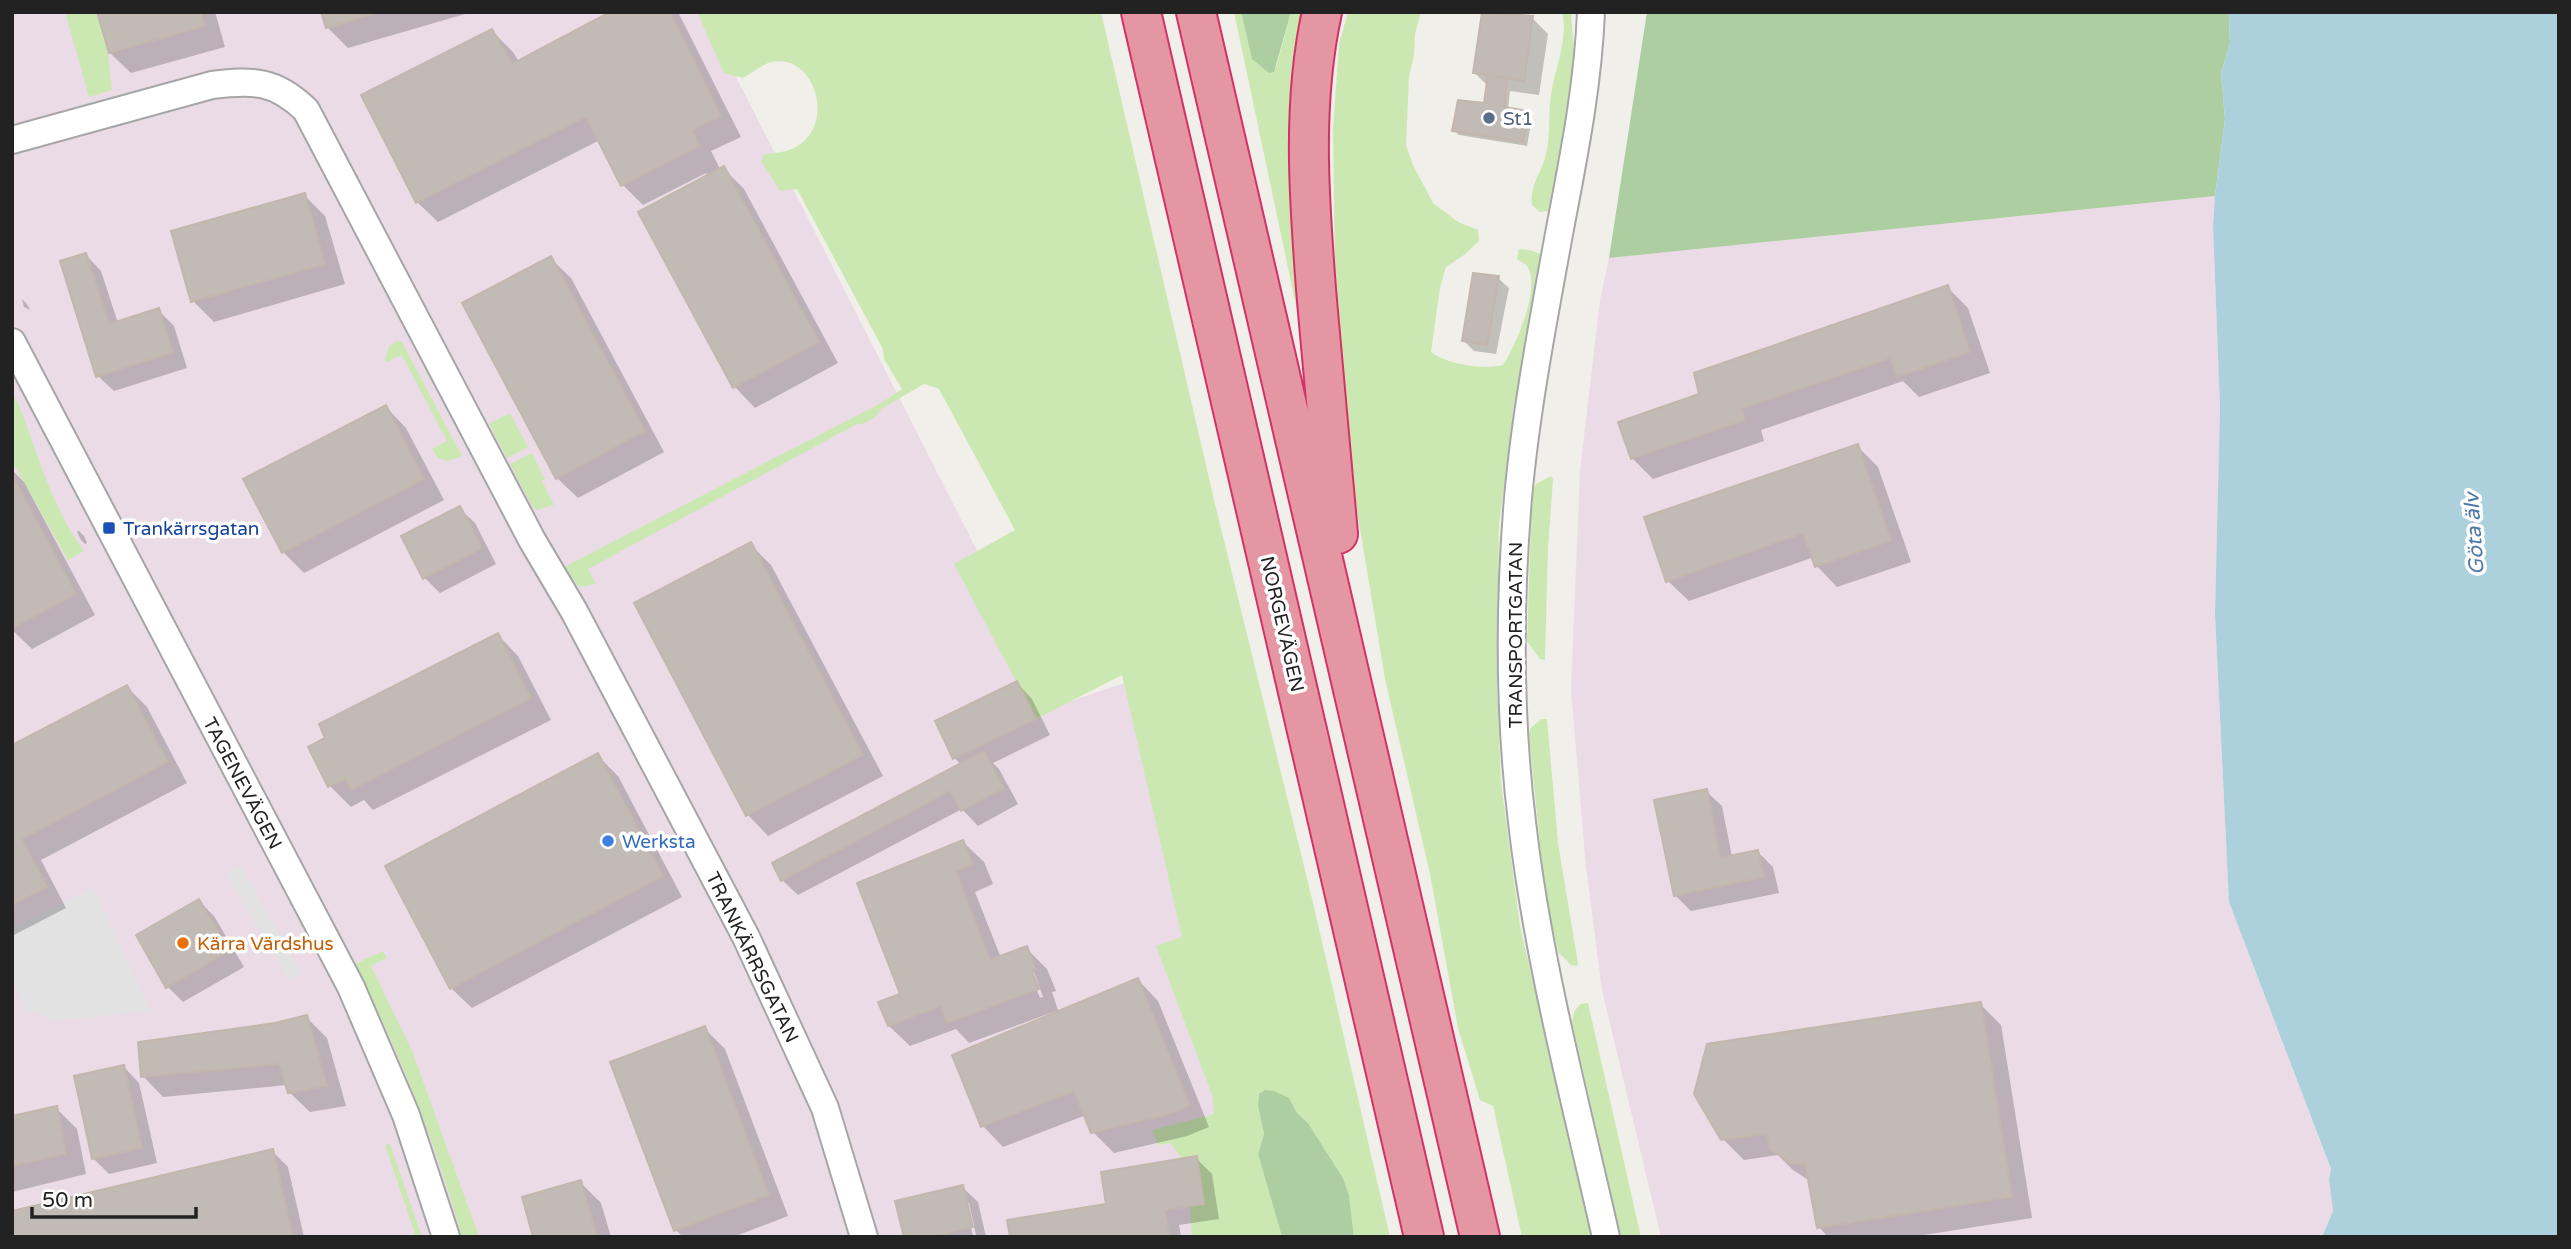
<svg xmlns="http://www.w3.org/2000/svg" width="2571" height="1249" font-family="'Varela Round',sans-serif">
  <rect width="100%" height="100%" fill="#f1efe9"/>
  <path fill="#eadbe7" d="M12,12H703L1056,706L1127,682L1252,1237H12Z
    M2215,196L2213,226L2220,407L2215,614L2229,902L2331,1170L2329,1179L2333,1211L2322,1237H1661L1602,990L1586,867L1571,690L1580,471L1600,300L1609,258Z"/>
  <path fill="#cce8b2" d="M65,12H97L108,53L112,90L89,97Z
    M697,12H1101L1215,504L1314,907L1390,1237H1354L1349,1195L1343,1178L1308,1123L1297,1113L1289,1098L1259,1094L1258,1106L1264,1134L1258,1154L1282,1237H1192L1190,1206L1204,1203L1197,1157L1181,1158L1171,1143L1158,1145L1153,1130L1214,1114L1212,1095L1156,946L1182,937L1122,675L1036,719L954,564L1015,530L939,389L924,384L881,409C878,417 865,425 857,424L588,569L596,584L580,587L572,580L566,568L568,565L881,403L902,389L884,359L883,349L797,189L780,191L761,161L765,154C775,153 787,152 796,147C836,125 816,54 772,62C762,64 752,73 743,78L724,73Z
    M1234,12H1241L1252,59L1276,68L1291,12H1308L1303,339Z
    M1348,12H1421L1415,34L1414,56L1409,76L1406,145L1413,165L1433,203L1458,222L1478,230L1479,241L1464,255L1446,267L1440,288L1431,352C1446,364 1484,370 1503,365C1515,348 1543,283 1526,265C1525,264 1518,260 1517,259L1519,249L1530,250L1540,254C1541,290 1535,329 1526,363C1521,383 1511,402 1513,422L1499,523L1497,689L1501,782L1520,926L1592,1237H1522L1493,1106L1480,1100L1458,1028L1430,874L1385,679L1345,439L1335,269L1333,129L1339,44Z
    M1562,12H1571L1575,63L1556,210L1540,212L1532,205C1529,185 1542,173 1546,154C1551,134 1548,114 1551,94C1555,69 1569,37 1562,12Z
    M397,341L402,342L462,456L448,461L438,458L432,449L447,441L402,355L386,362L385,360L389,346Z
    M12,394L19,405C38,454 52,508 84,551L68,560L12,461Z
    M510,413L528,447L507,458L489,424Z
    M532,453L545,479L542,481L554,505L536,510L531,504L510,464Z
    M1551,476L1553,479L1548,548L1545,660L1540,659L1527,641L1532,492L1536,484Z
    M1541,719H1547L1558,843L1578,963L1577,966L1571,965L1558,952L1551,921L1542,865L1529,735L1530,729Z
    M383,951L387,958L371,966L413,1053L479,1237H462C436,1142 399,1052 355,964Z
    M1588,1003L1641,1237H1621L1572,1022L1574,1012L1580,1004Z
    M390,1144L422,1237H416L385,1145Z"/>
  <path fill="#adcea0" d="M1241,12H1291L1274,72L1269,73L1252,59Z
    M1647,12H2229L2230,43L2221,73L2225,119L2215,196L1609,258Z
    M1265,1090L1274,1091L1289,1098L1297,1113L1308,1123L1343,1178L1349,1195L1354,1237H1282L1258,1154L1264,1134L1258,1106L1259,1094Z"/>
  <path fill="#e2e2e2" d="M240,865L302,972L288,980L226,874Z
    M93,888L151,1010L56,1021L27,1010L12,981V928Z"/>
  <path fill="#acd0dc" d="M2229,12H2559V1237H2322L2333,1211L2329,1179L2331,1169L2229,902L2215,614L2220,407L2213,226L2215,196L2225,119L2221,73L2230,43Z"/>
  <path fill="#0003" fill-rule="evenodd" d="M99,12H215L225,47L131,73L110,53Z
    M323,12H472L348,48L327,27Z
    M614,12H678L741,137L711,151L720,169L723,168L744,189L838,363L755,408L735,387L640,213L708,176L706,173L643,205L623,185L600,140L438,222L417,202L492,31L513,52L519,62Z
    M1484,12L1532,18L1548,34L1539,95L1510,91L1508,109L1527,112L1532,117L1527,146L1459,135L1454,130L1485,105L1488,86L1475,73Z
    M304,195L325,216L345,284L214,322L193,301Z
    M86,255L101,271L118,323L158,310L174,326L187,368L114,391L98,376Z
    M550,258L571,278L664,452L578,498L557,478Z
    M1498,278L1509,288L1496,354L1474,351L1464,341Z
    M1947,287L1968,308L1990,373L1919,397L1903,381L1761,430L1764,441L1653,479L1632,458L1701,396Z
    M22,299L27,304L30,310L24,307Z
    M386,407L406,428L444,500L304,573L283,552Z
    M1857,446L1878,467L1911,562L1837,587L1817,566L1814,557L1689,601L1668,581Z
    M12,470L24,482L95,615L32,649L12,630Z
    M459,508L475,523L496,564L440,593L425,578Z
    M79,531L84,536L87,543L85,544L81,540L77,532Z
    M750,544L771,565L883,776L768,836L748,815L636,604Z
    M498,635L518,656L551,720L373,810L364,800L351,807L330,786L310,748Z
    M1017,683L1032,699L1050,735L993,763L999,769L1018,804L978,826L962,809L798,895L782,880L961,765L955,758L937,722Z
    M127,687L147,707L187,783L41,860L66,908L14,935L12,933V747Z
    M597,755L618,776L682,897L472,1008L451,988Z
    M1706,791L1722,806L1732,857L1758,852L1773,867L1779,893L1691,911L1676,896Z
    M963,842L984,862L993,884L975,892L1001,958L1026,948L1047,969L1056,991L1052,992L1059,1013L1138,980L1158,1001L1209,1127L1187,1136L1114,1153L1093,1132L1086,1115L1003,1147L983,1126L955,1056L1058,1014L1056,1011L969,1043L956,1029L910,1046L889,1026ZM1030,972H1034L1043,997L1040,998Z
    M199,901L214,916L244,967L183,1002L168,987Z
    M1980,1004L2001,1025L2032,1218L1911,1237H1828L1819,1227L1810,1181L1793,1170L1778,1155L1744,1160L1723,1139Z
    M306,1017L327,1038L346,1106L310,1112L289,1092L287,1085L163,1097L143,1076L276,1025Z
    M704,1028L725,1049L788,1216L733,1237H683L676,1230Z
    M124,1067L139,1083L157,1163L109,1174L93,1158Z
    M56,1108L77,1129L86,1174L12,1192V1118Z
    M272,1151L288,1167L304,1237H12Z
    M1196,1158L1212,1174L1219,1219L1179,1225L1181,1237H1011L1108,1205Z
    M580,1182L601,1203L611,1237H535Z
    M962,1187L978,1202L986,1237H905ZM965,1203H969L976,1235L973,1236Z"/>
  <path fill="#c2bbb5" stroke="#c3b6ac" stroke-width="2" d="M97,12H201L205,26L109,53Z
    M321,12H380L326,28Z
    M610,12H670L721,116L692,130L700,146L621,186L586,117L416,203L361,95L492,29L512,64Z
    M1482,12L1533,16L1524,81L1473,73Z
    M1488,75L1507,78L1504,107L1528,111L1523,142L1452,131L1458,100L1484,103Z
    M724,166L819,342L733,388L638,212Z
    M305,193L325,264L191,302L171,231Z
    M86,253L109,324L159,308L173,352L96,377L60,261Z
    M551,256L645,431L556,479L462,303Z
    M1473,273L1499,276L1487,345L1462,341Z
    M1948,285L1970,352L1897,377L1890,358L1741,409L1745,420L1631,459L1618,422L1699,394L1694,373Z
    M386,405L424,479L282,553L243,479Z
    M1858,444L1891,541L1815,567L1803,533L1666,582L1644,517Z
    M12,475L76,594L12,628Z
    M460,506L482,548L423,579L401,536Z
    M751,542L863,755L746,816L634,603Z
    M498,633L531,698L351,790L345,779L328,787L308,747L325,738L319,724Z
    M1017,681L1036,719L953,759L935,721Z
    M127,685L168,762L22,839L47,887L12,905V745Z
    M984,751L1004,788L961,811L950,791L781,881L772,863Z
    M598,753L663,876L450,989L385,866Z
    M1707,789L1720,858L1758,850L1764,877L1674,896L1654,800Z
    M963,840L973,864L956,871L990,960L1027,946L1036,970L1032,971L1039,989L947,1023L941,1006L888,1026L878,1002L900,994L857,883Z
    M199,899L229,951L166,988L136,935Z
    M1138,978L1190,1106L1166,1115L1091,1133L1074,1091L981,1127L952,1055Z
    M1981,1002L2012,1197L1817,1228L1805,1163L1792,1164L1770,1149L1767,1134L1721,1140L1694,1094L1707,1044Z
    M307,1015L327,1086L288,1093L279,1064L141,1077L138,1042L275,1023Z
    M705,1026L769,1195L674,1231L610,1062Z
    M124,1065L142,1148L92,1159L74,1076Z
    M57,1106L66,1154L12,1166V1116Z
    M273,1149L293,1237H12V1211Z
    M1197,1156L1204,1204L1165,1210L1169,1237H1010L1007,1220L1106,1204L1101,1172Z
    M581,1180L597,1237H533L522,1197Z
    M963,1185L973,1227L931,1237H904L895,1201Z"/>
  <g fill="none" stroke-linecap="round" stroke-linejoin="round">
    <defs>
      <path id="minor" d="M1591,12C1588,87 1573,160 1559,234C1543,322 1526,410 1518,498C1509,606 1509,715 1522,822C1538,962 1575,1099 1606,1237
        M12,140L212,85C253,80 275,80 306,110L532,540L574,611L746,937L825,1108L864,1237
        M12,342L351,987L406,1115L446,1237"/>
      <path id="highway" d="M1141,12L1424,1237
        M1196,12L1480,1237
        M1322,12C1302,103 1309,197 1316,289C1323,371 1331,453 1338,534"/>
    </defs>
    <use href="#minor" stroke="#a6a6a6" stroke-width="30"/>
    <use href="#highway" stroke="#d43266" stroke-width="42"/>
    <use href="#minor" stroke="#fff" stroke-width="26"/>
    <use href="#highway" stroke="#e496a2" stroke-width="38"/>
  </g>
  <circle fill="#5c6f8a" stroke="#fff" stroke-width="2.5" cx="1489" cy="118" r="7"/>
  <rect fill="#1a4fb4" stroke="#fff" stroke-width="2.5" x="102" y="521" width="14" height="14" rx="3.5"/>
  <circle fill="#3f7fe0" stroke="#fff" stroke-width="2.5" cx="608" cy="841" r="7"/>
  <circle fill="#e8710a" stroke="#fff" stroke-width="2.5" cx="183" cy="943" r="7"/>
  <g text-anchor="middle" stroke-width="7" stroke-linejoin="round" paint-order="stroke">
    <g font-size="19" fill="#4e5e75" stroke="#fff" text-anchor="start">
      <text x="1503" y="125">St1</text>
    </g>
    <g font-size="19" fill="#164399" stroke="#fff" text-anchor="start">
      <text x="123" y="535">Trankärrsgatan</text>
    </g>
    <g font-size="19" fill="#222" stroke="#fff">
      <text transform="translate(1283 624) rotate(77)" y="7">NORGEVÄGEN</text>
      <text transform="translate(1515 635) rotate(-90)" y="7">TRANSPORTGATAN</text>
      <text transform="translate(243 783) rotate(62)" y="7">TAGENEVÄGEN</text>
      <text transform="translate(753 957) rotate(64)" y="7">TRANKÄRRSGATAN</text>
    </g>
    <g font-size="19" fill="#366cbe" stroke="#fff" text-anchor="start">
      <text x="622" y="848">Werksta</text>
    </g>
    <g font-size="19" fill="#c56008" stroke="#fff" text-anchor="start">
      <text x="197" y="950">Kärra Värdshus</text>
    </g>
    <g font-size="21" font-style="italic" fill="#4e79a6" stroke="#fff">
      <text transform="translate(2474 534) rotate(-94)" y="7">Göta älv</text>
    </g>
  </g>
  <rect width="2571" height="1249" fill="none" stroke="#222222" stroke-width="28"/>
  <path d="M32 1207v10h164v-10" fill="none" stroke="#222222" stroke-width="3.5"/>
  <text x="42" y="1207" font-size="21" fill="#222222" stroke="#ffffff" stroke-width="5" paint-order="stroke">50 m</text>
</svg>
